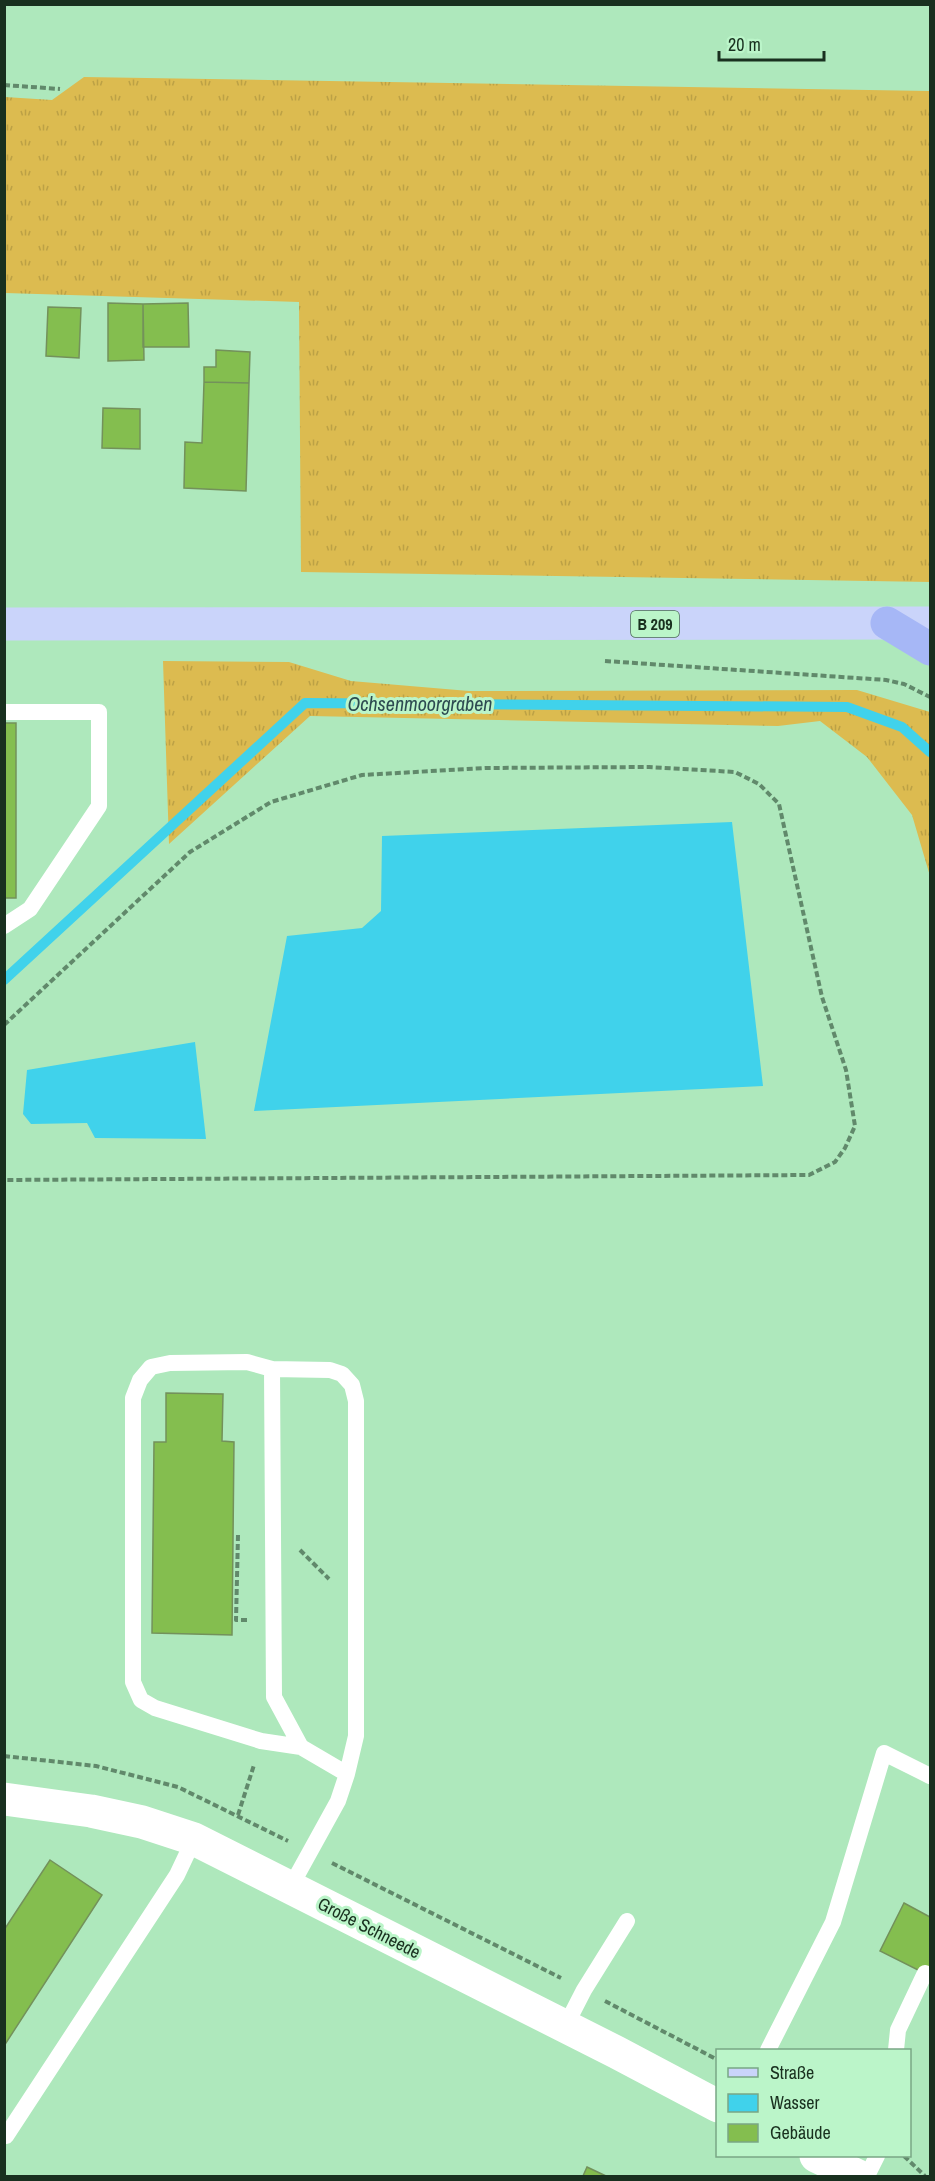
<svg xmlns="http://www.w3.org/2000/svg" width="935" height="2181" font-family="'Archivo Narrow',sans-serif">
  <defs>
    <pattern id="grass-tufts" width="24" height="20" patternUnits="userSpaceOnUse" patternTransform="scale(1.5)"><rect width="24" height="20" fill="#dcbb50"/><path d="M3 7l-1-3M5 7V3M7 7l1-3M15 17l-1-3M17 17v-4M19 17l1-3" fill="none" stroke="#bca145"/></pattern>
  </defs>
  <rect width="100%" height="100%" fill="#aee8bc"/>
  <path fill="url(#grass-tufts)" d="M84,77L930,91V582L301,572L299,302L5,293V97L52,100Z
    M163,661L289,662L351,681L469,691L857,690L930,712V876L912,815L867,757L820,721L778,726L310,716L169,844Z"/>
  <path fill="#40d2eb" d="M732,822L763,1086L254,1111L287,936L362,928L381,911L382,836Z
    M195,1042L206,1139L95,1138L87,1123L31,1124L23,1114L27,1070Z"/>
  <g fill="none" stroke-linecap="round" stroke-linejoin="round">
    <path stroke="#40d2eb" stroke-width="10" d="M4,980L305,703L847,707L902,727L930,752"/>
  </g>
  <path fill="#84be4f" stroke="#73915b" stroke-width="1.5" d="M108,303L143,304L144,360L108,361Z
    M188,303L189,347H143V304Z
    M48,307L81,308L79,358L46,356Z
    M216,350L250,352L249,383L204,382V367H216Z
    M204,382L249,383L246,491L184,488L185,442L202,443Z
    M103,408L140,409V449L102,448Z
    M4,723H16V898H4Z
    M166,1393L223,1394L222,1441L234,1442L232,1635L152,1633L154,1442H166Z
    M50,1860L102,1895L4,2046V1930Z
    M904,1903L930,1917V1976L880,1951Z
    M587,2167L606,2176H583Z"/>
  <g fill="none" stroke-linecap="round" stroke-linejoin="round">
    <path stroke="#61896b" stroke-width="4" stroke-dasharray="6 3" stroke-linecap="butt" d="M4,85L60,89
      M605,661L886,680L904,684L930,697
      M4,1025L190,852L271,802L362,775L486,768L649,767L735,772L759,784L779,804L822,997L846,1070L855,1126L845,1148L835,1162L809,1175L4,1180
      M238,1535L236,1620H248
      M300,1550L329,1579
      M4,1756L96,1766L178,1787L288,1841
      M238,1815L254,1765
      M332,1863L561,1978
      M605,2001L718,2060
      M904,2156L925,2176"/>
    <path stroke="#fff" stroke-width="16" d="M4,712H99V806L30,909L4,926
      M272,1369L274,1697L301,1747
      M290,1888L338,1801L347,1774L356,1736V1401L352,1385L342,1374L330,1370L272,1369L247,1362L170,1363L151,1367L140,1380L133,1398V1682L141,1700L155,1708L261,1741L301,1747L347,1774
      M565,2027L584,1990L627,1921
      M768,2050L833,1922L884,1753L930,1776
      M896,2050L898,2030L925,1973
      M6,2136L177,1875L194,1839
      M867,2176L877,2156"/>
    <path stroke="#fff" stroke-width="33" d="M4,1799L91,1811L142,1822L194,1839L616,2052L718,2106
      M816,2156L858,2176"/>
    <path stroke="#cad4fa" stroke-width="33" d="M4,624L930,623"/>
    <path stroke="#a6b7f6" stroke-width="33" d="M887,623L930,649"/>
  </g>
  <g text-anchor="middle" stroke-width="6" stroke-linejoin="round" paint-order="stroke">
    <rect fill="#bbf5c9" stroke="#4a6b52" stroke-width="1.5" x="631" y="611" width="48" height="26" rx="4.5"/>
    <g font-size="16" font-weight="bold" fill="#19301f">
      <text x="655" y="630">B 209</text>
    </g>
    <g font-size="18" fill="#19301f" stroke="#bbf5c9">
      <text transform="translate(369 1928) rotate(27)" y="6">Große Schneede</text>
    </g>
    <g font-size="20" font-style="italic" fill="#2d4b51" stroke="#bbf5c9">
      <text x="420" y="711">Ochsenmoorgraben</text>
    </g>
  </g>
  <rect width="935" height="2181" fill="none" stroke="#19301f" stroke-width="12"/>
  <rect x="716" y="2049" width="195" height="108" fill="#bbf5c9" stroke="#7aa685" stroke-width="1.5"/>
  <rect x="728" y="2068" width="30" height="9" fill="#cad4fa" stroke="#7aa685" stroke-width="1.5"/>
  <text x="770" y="2079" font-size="18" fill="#19301f">Straße</text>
  <rect x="728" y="2094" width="30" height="18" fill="#40d2eb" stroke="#7aa685" stroke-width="1.5"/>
  <text x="770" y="2109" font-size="18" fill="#19301f">Wasser</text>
  <rect x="728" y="2124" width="30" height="18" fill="#84be4f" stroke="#7aa685" stroke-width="1.5"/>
  <text x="770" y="2139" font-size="18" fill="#19301f">Gebäude</text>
  <path d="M719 51v9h105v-9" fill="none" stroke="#19301f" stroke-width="3"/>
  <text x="728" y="51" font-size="18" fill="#19301f" stroke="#bbf5c9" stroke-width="4.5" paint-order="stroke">20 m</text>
</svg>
